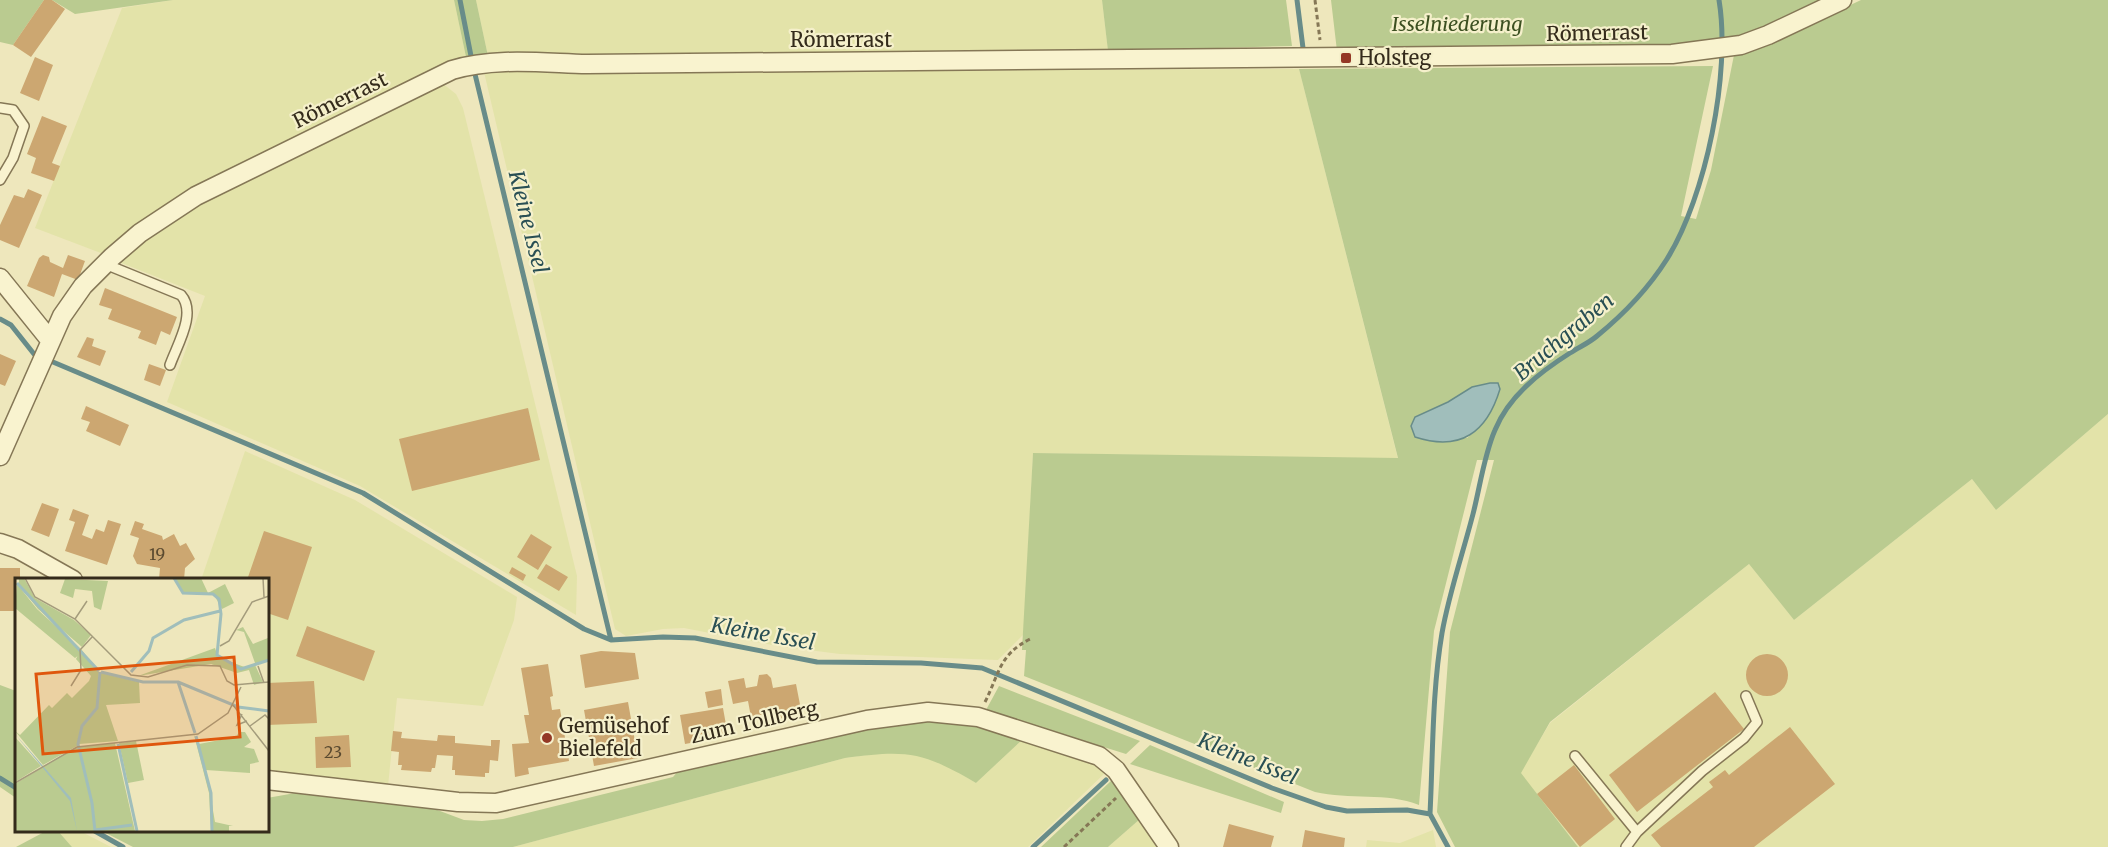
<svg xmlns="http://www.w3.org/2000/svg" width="2108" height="847" font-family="Merriweather,serif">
  <rect width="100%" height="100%" fill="#eee7bc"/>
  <path fill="#e3e3a9" d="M173,0H454L466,57L202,185L106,255L35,228L122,8Z
    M476,0H1102L1108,51L488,56Z
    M1299,69L1398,459L1033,453L1024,634L998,660L840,654L777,646L684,628L663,629L626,636L615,629L484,72Z
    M442,83L456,94L463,108L577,576L576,615L360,486L167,402L205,296L119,262L143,240L210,197Z
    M2108,414V847H1578L1520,773L1550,723L1749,564L1794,620L1972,479L1996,510Z
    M245,451L355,500L517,597L514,620L483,706L397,698L388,786L267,772V580H201Z
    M1023,739L1091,761L1106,772L1028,847H513L845,758L889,752L915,754L941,762L976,783Z
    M1140,819L1159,847H1108Z
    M1433,830L1436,847H1366L1367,840L1400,843Z
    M58,831H80L111,847H72Z"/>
  <path fill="#bacb90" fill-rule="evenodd" d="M0,0H44L13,45L0,42Z
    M52,0H173L75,14Z
    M454,0H476L488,56L466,57Z
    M1102,0H1286L1292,46L1108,51Z
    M1331,0H1829L1725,45L1337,51Z
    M1861,0H2108V414L1996,510L1972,479L1794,620L1749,564L1550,722L1521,773L1578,847H1455L1437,812L1450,632L1494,460H1477L1434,631L1419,805C1387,792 1349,800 1315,792L1024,676L1026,650H1022L1033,453L1398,458L1299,69L1713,66L1681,216L1696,219L1711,170L1734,55L1802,28ZM1490,383H1497C1495,406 1486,424 1467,438L1415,417L1448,402L1472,387Z
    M0,685L16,691V798L0,787Z
    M999,686L1140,741L1126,754L986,710Z
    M936,719L974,724L1023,739L976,783C922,751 906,750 845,758L513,847H133L102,831L267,830V798L301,792L432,808L464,820L482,821L503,819L673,777L679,770L868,727Z
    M1150,745L1284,802L1281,813L1130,764Z
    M1112,780L1140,819L1108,847H1041Z
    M46,831H58L72,847H16Z"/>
  <path fill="#a0bebb" stroke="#688c89" stroke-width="1.5" d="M1490,383H1498L1500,389C1487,432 1461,452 1415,437L1411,426L1415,417L1448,402L1472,387Z"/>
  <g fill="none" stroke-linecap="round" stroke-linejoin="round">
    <path stroke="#688c89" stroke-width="5" d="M460,0L471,56
      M1297,0L1303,48
      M474,70L611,640L663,637L695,638L817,662L921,663L982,668L1272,788L1326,807L1347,811L1407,810L1430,814L1448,847
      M0,319L11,325L34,354L363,493L584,629L611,640
      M0,778L16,788
      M1430,814C1433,754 1432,692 1442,633C1449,593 1463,553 1473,514C1480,487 1484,455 1495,430C1509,396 1540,372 1570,353C1579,347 1589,343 1597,336C1624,314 1648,289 1667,259C1706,196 1731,73 1719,0
      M93,830L123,847
      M1033,847L1106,780"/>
  </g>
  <path fill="#cca771" d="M44,0H52L65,9L31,57L13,45Z
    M35,57L53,65L39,101L20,93Z
    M42,116L67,126L52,163L60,166L54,181L31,173L36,158L27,154Z
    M28,189L42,195L19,248L0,240V225L14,195L24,198Z
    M43,255L49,257L50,262L63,268L68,255L85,261L78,280L62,274L54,297L27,286L39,258Z
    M105,288L177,317L170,335L161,331L156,345L138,338L141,331L108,319L112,309L99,305Z
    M87,337L94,339L92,346L106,351L100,366L77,357Z
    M0,354L16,361L5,386L0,384Z
    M149,364L166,370L160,386L144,380Z
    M86,406L129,425L120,446L86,431L90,422L81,419Z
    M528,408L540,460L412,491L399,439Z
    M42,503L59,509L49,537L31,530Z
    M73,509L89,515L82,535L92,539L96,529L104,532L108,520L121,524L107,565L65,551L75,522L69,520Z
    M135,521L144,524L142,529L162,536L163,540L174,534L180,546L186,543L195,559L185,568L184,580H159L160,568L137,564L133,556L139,538L130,535Z
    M264,531L312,547L288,620L267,613V580H247Z
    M531,534L552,547L538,570L517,557Z
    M546,564L568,577L559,591L537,578Z
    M512,567L526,575L523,581L509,573Z
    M0,568H20V580H16V611H0Z
    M307,626L375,651L364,681L296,656Z
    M601,651L635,653L639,679L585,688L580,655Z
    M1746 675a21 21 0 1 1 42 0a21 21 0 1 1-42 0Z
    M548,664L553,696L550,697L552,710L560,709L569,761L528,768L529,774L515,777L512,744L529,743L524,715H529L521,668Z
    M767,674L771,678L773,688L796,684L802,715L777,719L775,709L765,710L766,714L751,717L748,701L733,704L728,681L744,678L746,688L757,686L759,675Z
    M314,681L317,723L267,725V683Z
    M721,689L723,705L708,708L705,692Z
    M1715,692L1744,729L1637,812L1609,775Z
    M628,702L638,758L594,766L584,710Z
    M723,708L728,736L685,744L680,715Z
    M1790,727L1835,784L1754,847H1661L1651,835L1713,787L1709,782L1725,770L1729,775Z
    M393,731L402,732L401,738L437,741L438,735L455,736V743L491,746V740H500L498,761L490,760L489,773H485V777L455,775V770H452L453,756L437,755L435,768H432L431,772L401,770L402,765H398L399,752L391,751Z
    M349,735L351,767L316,768L315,737Z
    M1574,765L1615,819L1580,847L1537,794Z
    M1229,824L1274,836L1271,847H1223Z
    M1305,830L1345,838L1344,847H1302Z"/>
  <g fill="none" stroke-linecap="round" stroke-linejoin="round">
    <defs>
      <path id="lane" d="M0,108L13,110L24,126L13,158L0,180
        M105,264L181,295C197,313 177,345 170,365
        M1575,756L1637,832
        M1626,847L1637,832L1702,771L1744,738L1757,722L1746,696"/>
      <path id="street" d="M0,278L50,340
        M0,456L62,316L83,286L112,257L140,233L196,196L452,70C495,57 543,63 587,64L1672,54L1741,45L1768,35L1842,0
        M0,543L18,549L73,580
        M267,780L458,802L496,803L867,720L928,712L978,717L1099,756L1116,770L1169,847"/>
    </defs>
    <use href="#lane" stroke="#857756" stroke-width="12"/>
    <use href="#street" stroke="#857756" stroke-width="21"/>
    <path stroke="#857756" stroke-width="3" stroke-dasharray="4.5 3" stroke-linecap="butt" d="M1315,0L1320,40
      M985,702C1000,672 999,655 1030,639
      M1064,847L1116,798"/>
    <use href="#lane" stroke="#f9f3cf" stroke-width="9"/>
    <use href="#street" stroke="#f9f3cf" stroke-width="18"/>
  </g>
  <g fill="#943825" stroke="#f5f0cb" stroke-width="2">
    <rect x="1340" y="52" width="12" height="12" rx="3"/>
    <circle cx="547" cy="738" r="6"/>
  </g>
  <g text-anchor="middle" stroke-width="4.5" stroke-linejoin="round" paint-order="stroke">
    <g font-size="16" fill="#5a4a30">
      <text x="157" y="560">19</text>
      <text x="333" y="758">23</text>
    </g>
    <g font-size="20" font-style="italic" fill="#3c5021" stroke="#f5f0cb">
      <text x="1457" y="31">Isselniederung</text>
    </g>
    <g font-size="20" fill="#342b1b" stroke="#f5f0cb">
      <text transform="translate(1597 33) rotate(-1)" y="7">Römerrast</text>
      <text x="841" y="47">Römerrast</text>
      <text transform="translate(340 100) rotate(-26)" y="7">Römerrast</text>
      <text transform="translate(754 722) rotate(-13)" y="7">Zum Tollberg</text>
    </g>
    <g font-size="20" fill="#342b1b" stroke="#f5f0cb" text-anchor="start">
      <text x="1358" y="65">Holsteg</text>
      <text x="559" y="733">Gemüsehof<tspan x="559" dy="23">Bielefeld</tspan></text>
    </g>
    <g font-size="21" font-style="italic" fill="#294f54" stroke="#f5f0cb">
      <text transform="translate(528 222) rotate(76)" y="7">Kleine Issel</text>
      <text transform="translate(1564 337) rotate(-40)" y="7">Bruchgraben</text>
      <text transform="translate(763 634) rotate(10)" y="7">Kleine Issel</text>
      <text transform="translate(1248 759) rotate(22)" y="7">Kleine Issel</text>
    </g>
  </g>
  <g transform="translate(15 578)">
    <rect width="254" height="254" fill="#eee7bc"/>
    <path d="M4,0H9L20,20L59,42L76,57L67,69L23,31L4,7ZM159,0H186L193,15L210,6L219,25L207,31L198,15H169ZM50,1L93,3L86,32L79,29L77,13L60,11L58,20L45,15ZM2,6L22,31L66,71L64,77L60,80L0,30ZM228,49L238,66L253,60V83L240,87L248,104L239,107L234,92L222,95L196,86L123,98L200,70L203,79L232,90L240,85L229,54L221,52ZM66,71L84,94L82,127L86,95L124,104L125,125L91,127L103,163L64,166L65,152L62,168L28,187L0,153L5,157L34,127L37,130L52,115L57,120L74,103L76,98L61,81ZM224,154H230L236,164L229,169L239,171L244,184L235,186V195L191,192L200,244L218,248H214V253H196L194,215L179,157L184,166L221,159ZM0,159L26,188L0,204ZM121,163L129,202L113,205L104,165ZM100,165L120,253H0V206L61,169Z" fill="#bacb90"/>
    <path d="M0,156L56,220L62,253L55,223Z" fill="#a0bebb"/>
    <path fill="none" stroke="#a0bebb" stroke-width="3" d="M159,0L168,15L198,16L204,21L206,36L202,77L226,91L254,82M2,5L84,93M86,94L128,104H163L180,155M116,94L134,73L138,60L169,42L205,33M163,104L223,129L254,133M181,158L196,215L197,253M103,166L122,253M80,252L117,247M80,253L77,225L63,166L67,148L82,130L85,94"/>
    <path fill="none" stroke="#a49c7c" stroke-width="1.5" d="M10,0L20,19L60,41L116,97L133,99L172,87L205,88L212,103L219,107L254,104M248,0L249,19M60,41L72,23M205,68L214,63L237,24L254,18M243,88L249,105M56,108L66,92L65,72L78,58M218,127L254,173M227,136L222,147L232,143M235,148L250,137L254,141M0,205L62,169L183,156L213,135L226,109"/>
    <path fill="#df570d" fill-opacity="0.15" stroke="#df570d" stroke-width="3" d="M219,79L225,159L28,176L21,96Z"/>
    <rect width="254" height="254" fill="none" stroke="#342b1b" stroke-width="3"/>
  </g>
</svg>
